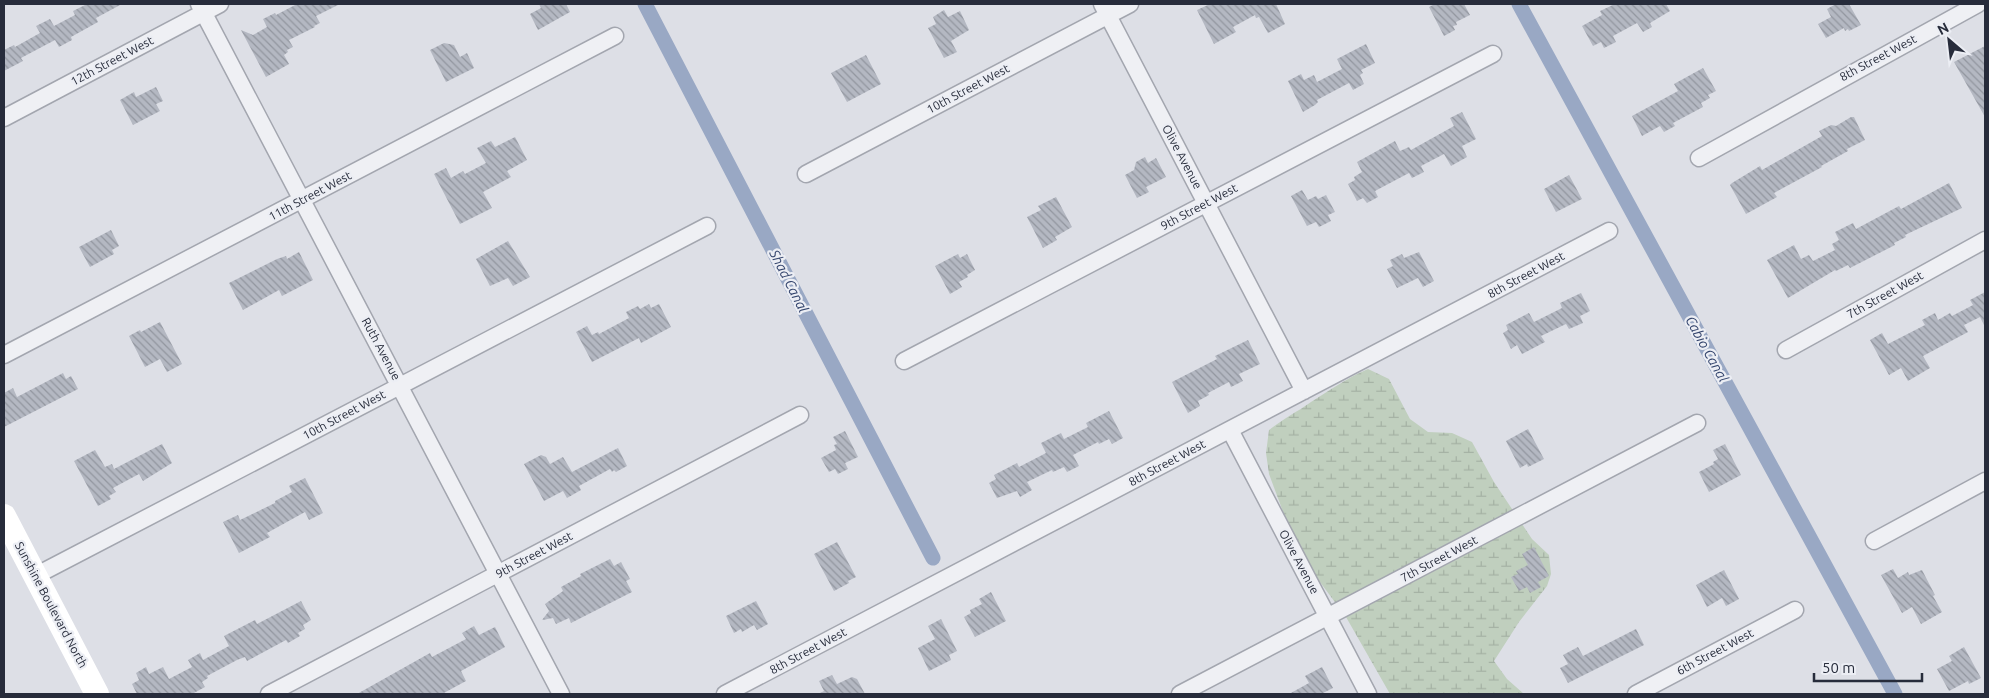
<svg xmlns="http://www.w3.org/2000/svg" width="1989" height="698" font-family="Ubuntu,sans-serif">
  <defs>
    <pattern id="wetland-marsh" width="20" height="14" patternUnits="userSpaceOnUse" patternTransform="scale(1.25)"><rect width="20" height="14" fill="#c0cfbe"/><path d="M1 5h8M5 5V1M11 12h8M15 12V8" fill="none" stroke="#a5b2a4"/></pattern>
    <pattern id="building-back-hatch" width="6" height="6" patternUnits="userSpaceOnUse" patternTransform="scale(1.25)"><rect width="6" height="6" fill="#b4b8c2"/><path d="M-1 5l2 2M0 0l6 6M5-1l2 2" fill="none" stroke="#92969f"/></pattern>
  </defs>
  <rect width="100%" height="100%" fill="#dddfe6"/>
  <path fill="url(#wetland-marsh)" d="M1368,369L1389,379L1410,419L1428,432L1452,433L1472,442L1494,482L1532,539L1549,555L1551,574L1547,586L1519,622L1494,661L1507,679L1524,694H1390L1346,617L1317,578L1285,517L1269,474L1266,453L1269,430C1283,419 1297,412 1311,402C1332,389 1345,379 1368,369Z"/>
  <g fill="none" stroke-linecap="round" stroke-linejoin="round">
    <path stroke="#99a8c4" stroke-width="15" d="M645,4L933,558
      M1519,4L1895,694"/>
  </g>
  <path fill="url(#building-back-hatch)" d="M87,4H122L96,18L98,22L71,37L72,40L59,47L55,40L21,58L23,61L4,71V50L14,45L15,47L40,33L36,26L50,19L54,26L75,15L73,11Z
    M297,4H340L316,16L320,23L314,26L315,27L289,40L293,47L287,50L288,52L284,55L289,64L266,77L241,30L253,35L267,27L263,19L275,13L276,15Z
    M539,4H566L570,12L538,30L530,14L541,8Z
    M1210,4H1276L1285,24L1268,33L1259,17L1256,18L1255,15L1233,27L1236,32L1214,44L1197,10Z
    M1435,4H1464L1470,15L1456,22L1457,25L1453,26L1455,30L1444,36L1429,7Z
    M1615,4H1666L1670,11L1650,23L1652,27L1643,32L1637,23L1613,36L1616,42L1604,48L1601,42L1593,46L1582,26L1602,15L1600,11Z
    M1836,4H1849L1861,25L1849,31L1848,29L1845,31L1844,28L1826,38L1818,24L1831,17L1827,9Z
    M944,10L948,17L960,11L969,30L951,41L957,52L944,58L928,28L936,24L933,17Z
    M444,43L454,45L460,57L467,53L474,68L446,82L430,50Z
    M1366,44L1375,63L1361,70L1363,73L1360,75L1364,84L1353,90L1349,83L1317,100L1318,102L1315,105L1303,112L1288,81L1301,74L1304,80L1314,75L1317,82L1342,69L1337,59Z
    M1985,46V117L1954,62Z
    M866,55L881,84L847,102L831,73Z
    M1703,68L1716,91L1708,95L1710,98L1701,103L1703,107L1673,123L1675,126L1664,132L1660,126L1642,136L1632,116L1678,91L1674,84Z
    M156,87L163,101L156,104L160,111L133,125L120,100L134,92L136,97Z
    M1462,112L1476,139L1462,146L1467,157L1451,166L1444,154L1421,166L1424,172L1412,178L1409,173L1375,191L1378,197L1367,203L1363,198L1357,201L1348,184L1355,180L1354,177L1362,172L1357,162L1395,141L1400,151L1409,147L1411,150L1454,126L1450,118Z
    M1851,117H1854L1865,140L1847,149L1848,151L1821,166L1822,167L1774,193L1777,197L1746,214L1730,185L1732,183L1760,166L1762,170L1822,136L1819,131L1831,125L1836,126Z
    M515,137L527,160L507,171L511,177L483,192L492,208L460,224L434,174L446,168L451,178L463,171L465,174L486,163L477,148L491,141L495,147Z
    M1145,157L1148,163L1156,158L1166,177L1146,187L1149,192L1137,198L1125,175L1134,170L1136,162Z
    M1569,175L1582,199L1556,212L1544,189Z
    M1949,183L1962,208L1905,235L1906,237L1894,243L1895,245L1850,268L1848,265L1836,271L1835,270L1788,298L1767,260L1794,245L1801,259L1809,255L1813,261L1835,250L1832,244L1839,240L1835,232L1853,223L1856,229L1899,206L1901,209Z
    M1302,190L1308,200L1316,196L1318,199L1326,195L1335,212L1328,215L1331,221L1319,227L1316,222L1307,226L1291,196Z
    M1056,197L1072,227L1055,237L1057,240L1043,248L1027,217L1041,210L1038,206Z
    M111,230L119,246L112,250L114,254L90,267L79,247Z
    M508,241L530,277L513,286L508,278L490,286L476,259Z
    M299,252L313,280L282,296L279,290L243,310L229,283L277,259L286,256L287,259Z
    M1419,252L1434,281L1423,287L1418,278L1397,288L1387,269L1393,266L1390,260L1402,254L1404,258Z
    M958,254L960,258L967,254L975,270L967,275L968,277L959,282L962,287L950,294L935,266Z
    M1985,292V327L1980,317L1964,325L1968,332L1923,356L1930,368L1908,381L1901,368L1889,375L1870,340L1882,333L1888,344L1925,325L1922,320L1935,313L1938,320L1950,313L1952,316L1973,305L1970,300Z
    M1581,293L1590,311L1580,316L1583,323L1569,329L1566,324L1541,336L1545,342L1522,354L1517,345L1511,349L1503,333L1508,330L1506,325L1529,313L1534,322L1562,308L1560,303Z
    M649,304L651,308L659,304L671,327L641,343L639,338L592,362L576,332L587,326L592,335L598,332L599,334L629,318L626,312L638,306L640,309Z
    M160,322L182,364L167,372L160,359L145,367L129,336L140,330L141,332Z
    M1248,340L1260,364L1239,374L1243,381L1231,387L1229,382L1208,393L1209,395L1198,401L1200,406L1188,413L1172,382L1217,359L1215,356Z
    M63,373L66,379L71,376L78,389L4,427V393L13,388L17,397Z
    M1109,411L1123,438L1112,444L1109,439L1099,444L1098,442L1073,455L1079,466L1067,472L1064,467L1053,472L1052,470L1027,482L1032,490L1020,497L1017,491L997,498L989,483L996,479L994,475L1017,463L1019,467L1046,453L1041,443L1061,433L1064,439L1088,427L1086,423Z
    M1528,429L1544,459L1528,467L1527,464L1520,468L1506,441Z
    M845,431L858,457L845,463L848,469L838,474L835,469L829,472L821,458L836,450L834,445L837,444L833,437Z
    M162,444L172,463L143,481L139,474L113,488L116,492L109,496L111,499L98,506L74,461L95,450L105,467L112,464L114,469Z
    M1725,444L1741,475L1709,492L1699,472L1714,464L1713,462L1718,459L1713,450Z
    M618,448L627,466L616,472L614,470L612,472L610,469L579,486L581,490L567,498L563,491L544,501L524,464L541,455L546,457L550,464L563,457L572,472Z
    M305,478L323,513L309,520L305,512L267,533L270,537L239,553L223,522L238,515L240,520L275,503V501L292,492L289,486Z
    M837,542L856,577L848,581L849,583L834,591L814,554Z
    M1534,547L1549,576L1538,582L1541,587L1530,593L1527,587L1519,591L1511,577L1518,574L1516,571L1528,565L1522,554Z
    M610,559L614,566L621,562L630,579L626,581L632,592L571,623L569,618L556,624L553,618L542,620L549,611L545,604L563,591L561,587L581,576L580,574Z
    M1893,569L1898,578L1908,572L1909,575L1922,570L1935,595L1933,596L1942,612L1921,624L1912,607L1902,613L1881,575Z
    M1724,570L1739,599L1726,606L1722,598L1707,607L1696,585Z
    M991,592L1006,621L975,637L964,617L971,613L970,610L982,604L979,599Z
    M301,601L311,620L303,625L305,629L298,633L300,636L288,643L286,640L247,661L245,657L237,660L207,676L208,678L202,682L205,687L192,694H137L132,684L139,680L136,673L146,667L149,674L163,667L169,679L192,667L188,660L200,653L203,660L229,646L224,636L255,620L257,624Z
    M756,601L768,624L757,630L754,625L742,632L741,629L734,633L726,616Z
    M941,619L957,651L949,655L951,660L929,671L918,648L935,639L928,626Z
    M474,626L479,635L495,627L505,647L461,671L466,681L442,694H357L430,653L432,657L466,639L462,633Z
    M1636,629L1644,645L1568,683L1560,668L1568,664L1563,655L1578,647L1583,656Z
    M1964,647L1981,678L1969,684L1968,681L1949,691L1937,669L1952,661L1949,656Z
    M1322,667L1333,688L1321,694H1289L1309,683L1305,676Z
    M832,675L837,684L852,677L857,679L865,694H818L824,691L819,681Z"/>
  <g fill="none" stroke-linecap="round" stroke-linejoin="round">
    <defs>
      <path id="street" d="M199,4L561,694
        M1102,4L1304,391
        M4,118L220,4
        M1699,158L1978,4
        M806,174L1130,4
        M1786,350L1985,240
        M4,355L615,36
        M904,361L1493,54
        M1230,430L1368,694
        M1874,541L1985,481
        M35,576L707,226
        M269,694L800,415
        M725,694L1609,231
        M1180,694L1697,423
        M1636,694L1795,610"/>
    </defs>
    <use href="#street" stroke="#a3a6af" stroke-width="19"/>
    <use href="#street" stroke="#eff0f4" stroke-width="16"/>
    <path stroke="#fff" stroke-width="24" d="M4,516L97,694"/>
  </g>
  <g text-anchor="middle" stroke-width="4.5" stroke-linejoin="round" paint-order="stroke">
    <g font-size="12" fill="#272c3b" stroke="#eceef4">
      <text transform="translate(1878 58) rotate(-28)" y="4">8th Street West</text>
      <text transform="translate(112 61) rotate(-28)" y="4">12th Street West</text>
      <text transform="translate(968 89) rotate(-28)" y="4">10th Street West</text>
      <text transform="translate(1182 157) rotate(62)" y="4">Olive Avenue</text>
      <text transform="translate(310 196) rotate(-28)" y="4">11th Street West</text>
      <text transform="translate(1199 207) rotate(-28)" y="4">9th Street West</text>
      <text transform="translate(1526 275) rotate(-28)" y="4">8th Street West</text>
      <text transform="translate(1885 295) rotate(-29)" y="4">7th Street West</text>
      <text transform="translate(381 349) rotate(62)" y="4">Ruth Avenue</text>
      <text transform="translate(344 415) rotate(-28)" y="4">10th Street West</text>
      <text transform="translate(1167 463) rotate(-28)" y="4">8th Street West</text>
      <text transform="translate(534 555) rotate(-28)" y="4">9th Street West</text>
      <text transform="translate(1439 559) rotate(-28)" y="4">7th Street West</text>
      <text transform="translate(1299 562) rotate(62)" y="4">Olive Avenue</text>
      <text transform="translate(51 605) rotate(62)" y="4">Sunshine Boulevard North</text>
      <text transform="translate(808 651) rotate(-28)" y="4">8th Street West</text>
      <text transform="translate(1715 652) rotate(-28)" y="4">6th Street West</text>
    </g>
    <g font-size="14" font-style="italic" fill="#34456d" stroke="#eceef4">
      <text transform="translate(789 281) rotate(63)" y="5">Shad Canal</text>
      <text transform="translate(1707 349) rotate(61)" y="5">Cabio Canal</text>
    </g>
  </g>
  <rect width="1989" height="698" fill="none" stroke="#272c3b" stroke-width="10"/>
  <g transform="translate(1949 40) rotate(332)" stroke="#eceef4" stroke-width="4" paint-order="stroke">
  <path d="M0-4L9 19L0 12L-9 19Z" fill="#272c3b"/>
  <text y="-8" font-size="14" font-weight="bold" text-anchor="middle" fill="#272c3b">N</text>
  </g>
  <path d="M1814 673v8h108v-8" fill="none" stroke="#272c3b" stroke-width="2.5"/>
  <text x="1822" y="673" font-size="15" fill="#272c3b" stroke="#eceef4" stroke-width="4" paint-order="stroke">50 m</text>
</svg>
